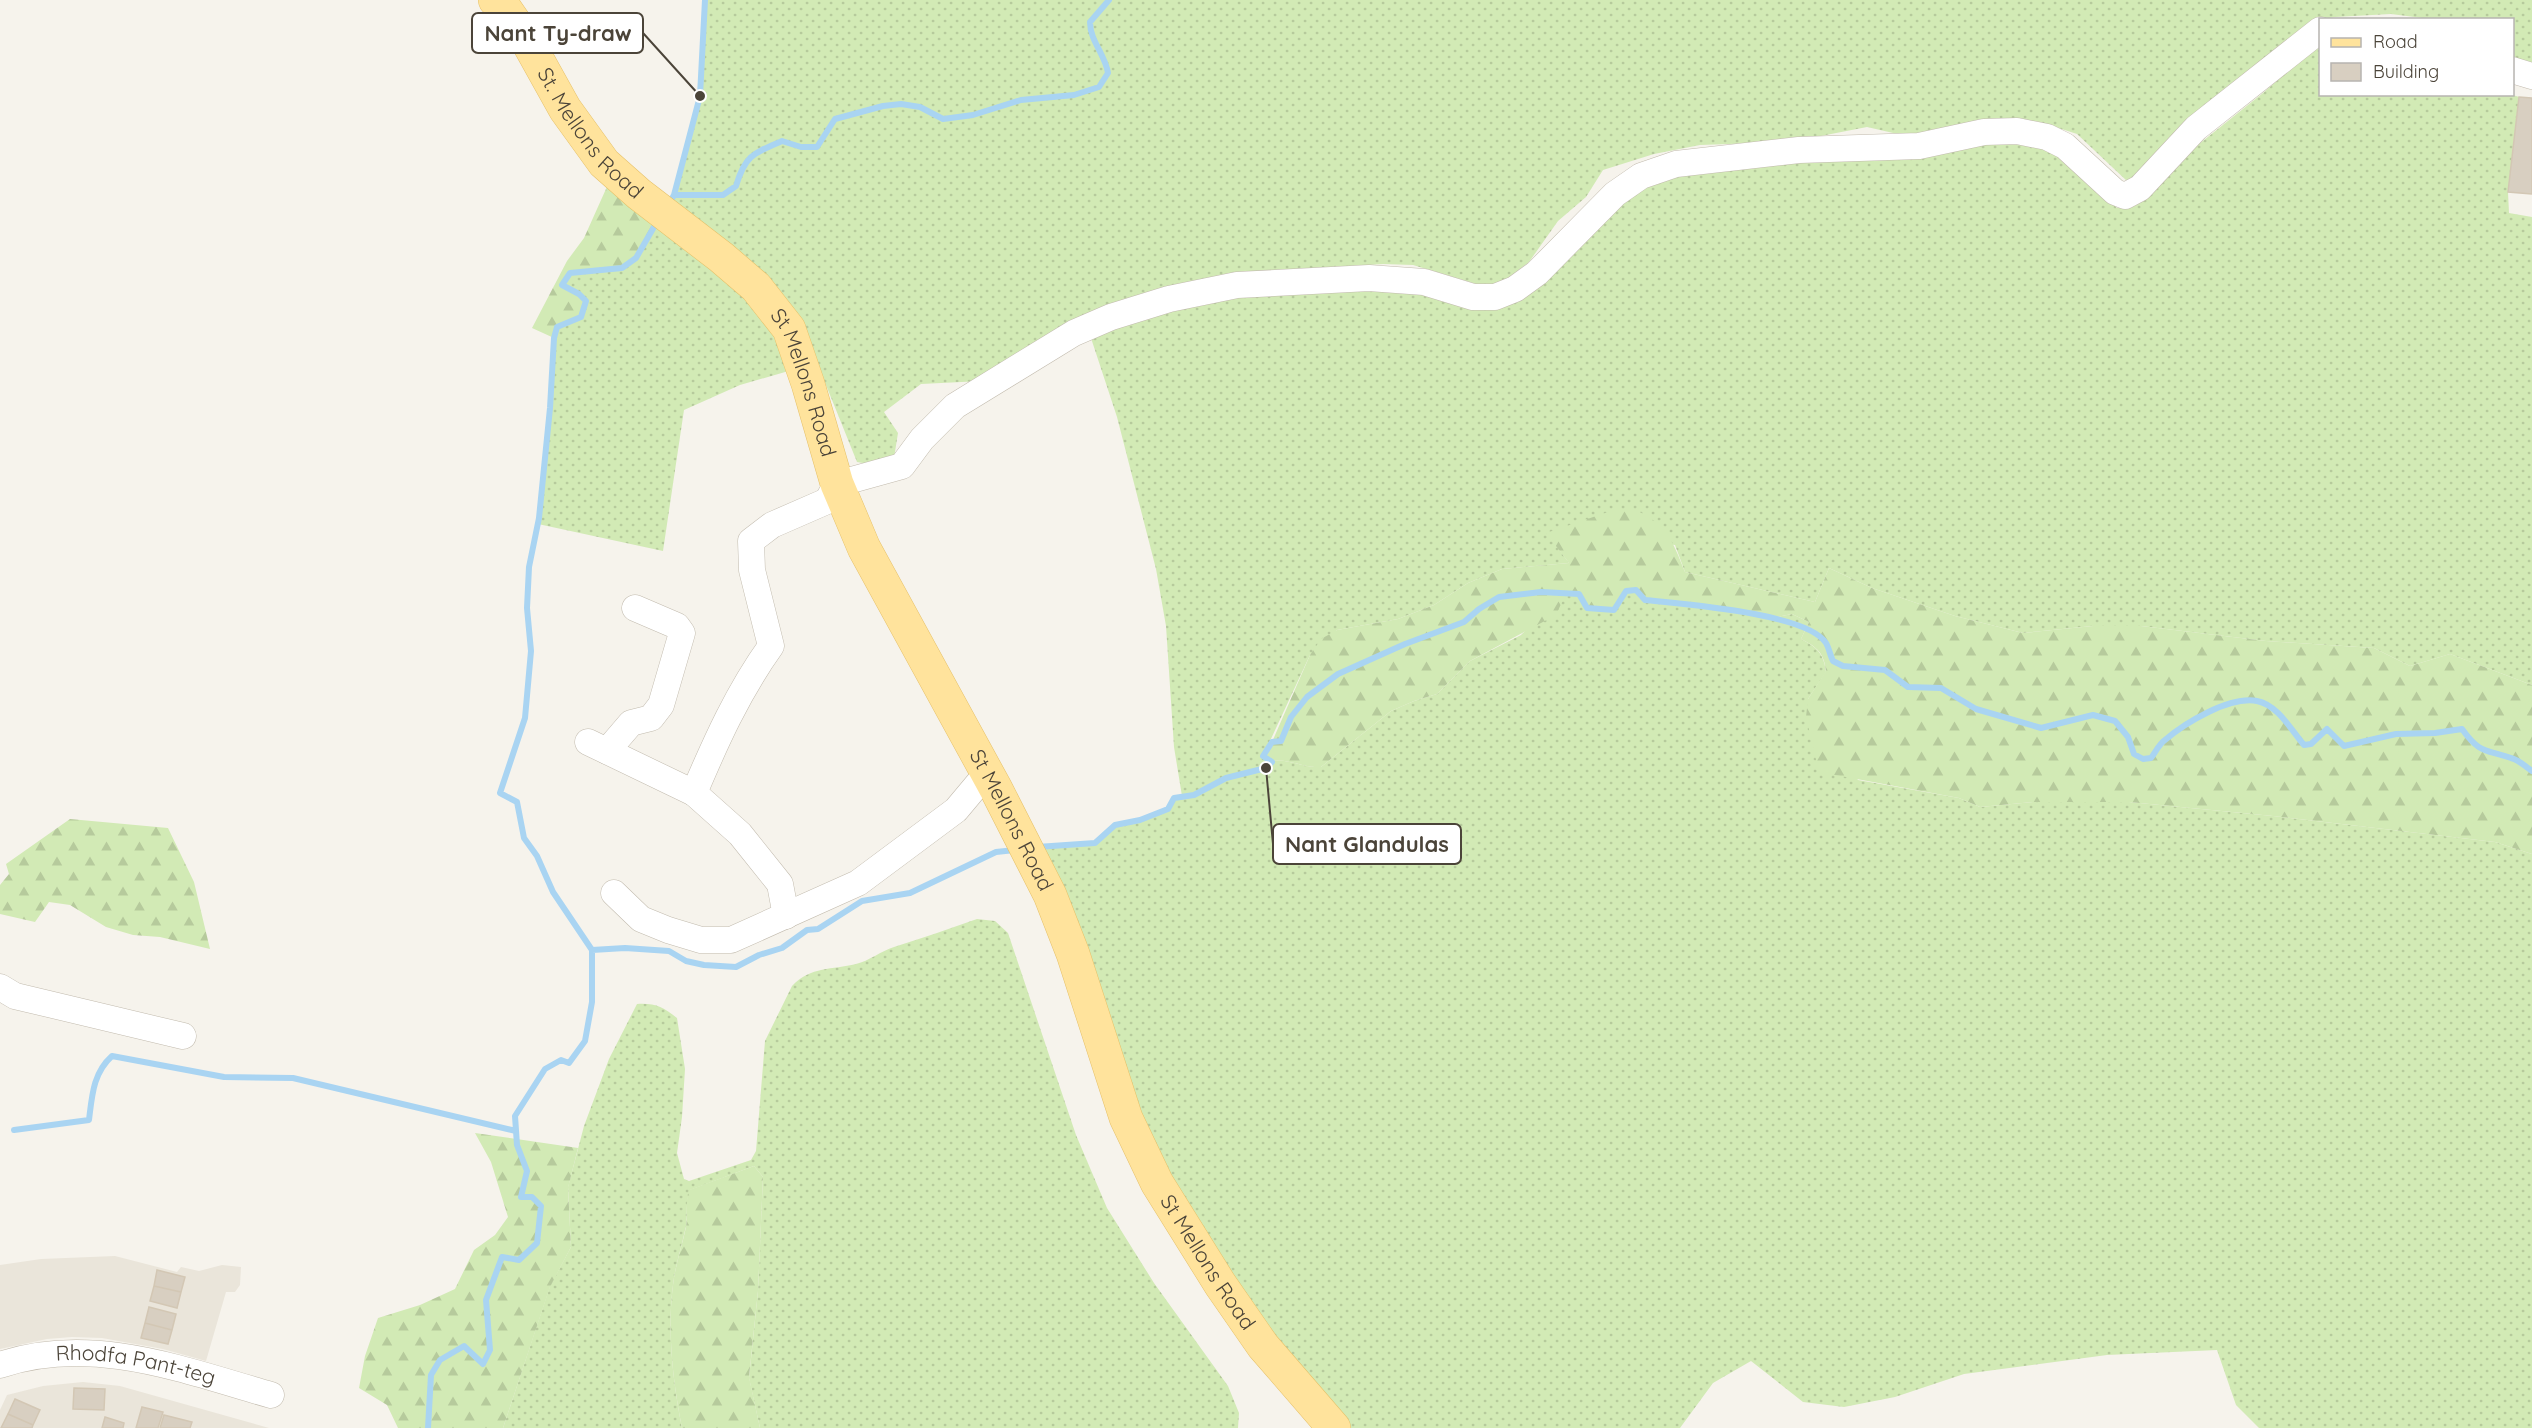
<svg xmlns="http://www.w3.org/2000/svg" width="2532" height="1428" font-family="Quicksand,sans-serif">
  <defs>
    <pattern id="grass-dots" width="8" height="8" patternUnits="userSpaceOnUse" patternTransform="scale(1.5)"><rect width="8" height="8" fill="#d2eab5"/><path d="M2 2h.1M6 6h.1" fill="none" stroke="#b6ca9c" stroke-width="1.8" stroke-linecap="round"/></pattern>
    <pattern id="forest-firs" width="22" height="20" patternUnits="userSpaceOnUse" patternTransform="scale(1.5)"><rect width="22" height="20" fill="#d2eab5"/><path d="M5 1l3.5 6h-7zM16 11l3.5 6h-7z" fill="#b6ca9c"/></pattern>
  </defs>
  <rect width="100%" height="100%" fill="#f6f3ec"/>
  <path fill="#eae5da" d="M115,1256L177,1272L181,1267L199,1271L222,1265L241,1267L240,1285L235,1292H226L206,1361L163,1349L102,1338L72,1337L47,1339L0,1349V1265L41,1259Z
    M83,1382L120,1386L269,1428H0V1410L7,1395L43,1386Z"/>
  <path fill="url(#grass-dots)" d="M705,0H2532V67L2513,61L2512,20H2438L2391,14L2335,17L2320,20L2138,177L2128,182L2077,134L2040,122L2002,119L1915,138L1867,127L1790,142L1700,145L1654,154L1603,170L1586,197L1558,221L1529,262L1501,284H1476L1413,265L1383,264L1263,272L1218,278L982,381L921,384L884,412L898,433L894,458L869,464L857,462L805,333L669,203L674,195L700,96Z
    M2320,43V94H2510L2519,97L2508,192L2509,213L2532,217V685L2450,654L2410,666L2374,648L2266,641L2141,626H2093L2023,633L1955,616L1872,588L1829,568L1815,602L1685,572L1675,545L1547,533L1569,563L1502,569L1468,583L1434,605L1398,619L1337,630L1310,655L1263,756L1270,761C1290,758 1301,768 1321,767L1391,711L1414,701L1437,694L1470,661L1521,635L1566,593L1636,590L1771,618L1792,614L1809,622L1801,639C1817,647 1824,654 1826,672L1808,699L1858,780L1959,798L1980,807L2033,802H2129L2273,816L2495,842L2532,854V1428H2259L2236,1405L2217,1350L2107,1355L1964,1374L1895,1397L1844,1407L1803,1402L1751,1361L1713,1383L1680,1428H1351L1249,1307L1150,1146L1039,846L1095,843L1115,825L1140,820L1168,809L1174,798L1182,796L1174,747L1166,626L1156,569L1117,417L1089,332L1209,298L1418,288L1472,307L1629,198L1645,188L1684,175L1977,142L2023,140L2064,156L2117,208L2135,206L2194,148L2263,93Z
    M657,222L777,324L792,370L740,385L684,410L663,551L538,524L550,408L554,338L557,327L581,317L579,294L562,285L570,273L581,270L647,238Z
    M977,919L995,921L1008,933L1076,1135L1107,1208L1154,1283L1228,1386L1239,1413L1238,1428H760L749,1378L758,1291L763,1177L754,1166L690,1190C685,1202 688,1214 686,1226C682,1246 675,1266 673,1285C667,1332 673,1382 682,1428H503L550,1286L571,1247L568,1187L584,1126L609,1059L637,1004C655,1003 663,1007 677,1018L685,1069L682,1117L677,1153L684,1179L689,1181L751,1160L756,1151L765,1041L792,986C811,966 832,970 856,964C869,961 881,951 894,947C922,938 949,929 977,919Z"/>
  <path fill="url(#forest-firs)" d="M610,180L657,222C650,233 644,250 635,259C618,275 590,268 570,273L562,285L579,294L586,301L581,317L558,327L554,338L532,328L567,261L584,238Z
    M1632,509C1666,521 1673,542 1685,572L1815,602L1829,568L1872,588L1955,616L2023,633L2093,626H2141L2266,641L2374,648L2410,666L2450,654L2532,685V854L2495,842L2273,816L2129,802H2033L1980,807L1959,798L1819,772L1806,717L1808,699L1826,671C1824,653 1817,647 1801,639L1809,622L1792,614L1771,618L1752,613L1645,600L1636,590L1625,591L1614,610L1587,608L1579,594L1566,593L1556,615L1470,661L1437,694L1414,701L1391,711L1321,767C1301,768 1290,758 1270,761L1263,756L1272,742L1310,655L1321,639L1337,630L1398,619L1434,605L1468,583L1502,569L1569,563L1546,533L1608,512Z
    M70,819L168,828L194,882L210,949L160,937L133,935L106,927L70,905L49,902L35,922L0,914V885L9,874L6,864Z
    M475,1133L578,1148L568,1188L571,1247L550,1287L503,1428H398L387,1405L359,1388L365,1356L378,1318L420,1305L455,1289L474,1250L495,1235L508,1217L491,1162Z
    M754,1166L763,1177L758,1291L749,1377L760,1428H682C673,1382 667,1332 673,1285C675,1266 682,1246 686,1227C688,1214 685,1202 689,1190Z"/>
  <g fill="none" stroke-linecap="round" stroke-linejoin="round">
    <path stroke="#a9d4f2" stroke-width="6" d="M674,195L700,96L705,0
      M669,204L674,195H723L736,186C745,155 754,153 782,141L801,147H817L835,119L883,106L901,104L920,107L943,119L973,115L1021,100L1074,95L1099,87L1108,73C1105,54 1090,41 1090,22L1109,0
      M1037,847L1095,843L1115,825L1140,820L1168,809L1174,798L1194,795L1226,778L1266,768L1272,762L1263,756L1272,742L1281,741L1291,717L1307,697L1338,674L1405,644L1464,622L1479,609L1499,597L1541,592L1579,594L1587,608L1614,610L1626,591L1636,590L1645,600C1681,604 1807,613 1826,643C1829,648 1830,655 1833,661L1843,666L1885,670L1908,687L1941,688L1976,709L2041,728L2093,715L2115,721L2128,737L2134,754L2143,759L2151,758C2155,753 2159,744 2165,740C2185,723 2229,696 2257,701C2278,705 2291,730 2304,745L2311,744L2327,729L2344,746L2396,734L2435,733L2462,729C2480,754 2485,749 2511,758C2519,760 2526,767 2532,771
      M592,950L553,892L537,856L524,838L517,802L500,793L525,718L531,651L527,608L529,567L539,518L550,408L554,338L557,327L581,317L586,301L579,294L562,285L570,273L622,268L636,258L658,220
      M14,1130L89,1120C92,1096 93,1073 112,1056L224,1077L293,1078L516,1131
      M428,1428L431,1375L440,1360L464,1346L483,1364L490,1350L486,1300L502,1257L519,1260L537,1243L541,1206L532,1197H521L527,1171L517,1145L515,1116L545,1069L561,1060L569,1063L585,1041L592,1002V950L625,948L669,951L686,961L704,965L736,967L759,955L782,948L807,930L818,929L862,901L910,893L996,852L1015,850"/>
  </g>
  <path fill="#d8cfc1" stroke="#d3c7b4" stroke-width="1.5" d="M2519,97L2532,98V194L2508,192Z
    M157,1270L185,1277L181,1292L154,1286Z
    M154,1286L181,1292L177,1308L150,1301Z
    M149,1307L176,1314L172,1330L145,1323Z
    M145,1323L172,1330L168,1344L141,1338Z
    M74,1388L105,1389L104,1410L73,1409Z
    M15,1399L40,1410L33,1425L8,1414Z
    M142,1407L163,1412L158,1428H136Z
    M8,1414L33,1425L32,1428H1Z
    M164,1415L192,1422L190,1428H160Z
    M105,1417L124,1423L123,1428H102Z"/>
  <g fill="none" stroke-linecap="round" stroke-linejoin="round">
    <defs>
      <g id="minor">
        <path d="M2512,70L2532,76"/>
        <path d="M588,742L694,793"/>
        <path d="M607,751L631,723L651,718L661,705L682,633L677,626L635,608"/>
        <path d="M614,893L641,919L668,930L701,940H731L858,883L956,810L987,773"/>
        <path d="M786,916L780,884L740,834L694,793C716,741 738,692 771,646L752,570L751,541L772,525L827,501L837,484L902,466L922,439L955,406L1074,333L1111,317L1169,299L1237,285L1369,278L1424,282L1473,297H1495L1515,289L1537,273L1615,194L1641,176L1676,164L1799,150L1919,146L1984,132L2017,131L2047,137L2065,146L2115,192L2125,196L2140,188L2196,128L2320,30"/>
        <path d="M0,987L15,996L183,1036"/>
        <path id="s1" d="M0,1365C92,1334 183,1370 271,1395"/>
      </g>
      <g id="major">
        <path id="s2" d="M495,0L504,7L526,39L565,109L604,163L639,194L721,257L756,287L789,329L808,384L837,484L864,548L996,789L1050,895L1073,954L1126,1118L1157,1183L1220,1284L1263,1346L1334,1428"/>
      </g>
    </defs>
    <use href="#minor" stroke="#c2bbae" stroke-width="27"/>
    <use href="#major" stroke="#e6c16a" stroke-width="34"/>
    <use href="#minor" stroke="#fff" stroke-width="26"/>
    <use href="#major" stroke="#ffe39c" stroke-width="33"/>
  </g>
  <g text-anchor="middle" stroke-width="6" stroke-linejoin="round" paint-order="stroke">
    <g font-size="21" fill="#4b4439" stroke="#fff">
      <text dy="7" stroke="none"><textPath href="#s2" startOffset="165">St. Mellons Road</textPath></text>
      <text dy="7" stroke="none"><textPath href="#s2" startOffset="502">St Mellons Road</textPath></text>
      <text dy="7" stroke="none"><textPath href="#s2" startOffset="988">St Mellons Road</textPath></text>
      <text dy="7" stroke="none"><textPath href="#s2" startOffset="1474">St Mellons Road</textPath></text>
      <text dy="7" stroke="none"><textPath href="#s1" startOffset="138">Rhodfa Pant-teg</textPath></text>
    </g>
  </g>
  <path fill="none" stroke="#4b4439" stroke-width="2" d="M700 96L643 33M1266 768L1273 844"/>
  <g fill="#4b4439" stroke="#fff" stroke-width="2">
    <circle cx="700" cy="96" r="6"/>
    <circle cx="1266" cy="768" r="6"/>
  </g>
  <g fill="#fff" stroke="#4b4439" stroke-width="2">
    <rect x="472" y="13" width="171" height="40" rx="6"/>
    <rect x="1273" y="824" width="188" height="40" rx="6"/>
  </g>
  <g font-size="22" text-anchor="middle" font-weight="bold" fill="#4b4439">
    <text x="558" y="41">Nant Ty-draw</text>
    <text x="1367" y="852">Nant Glandulas</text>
  </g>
  <rect x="2319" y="18" width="195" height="78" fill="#ffffff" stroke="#b7b4b0" stroke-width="1.5"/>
  <rect x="2331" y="38" width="30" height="9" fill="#ffe39c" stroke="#b7b4b0" stroke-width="1.5"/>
  <text x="2373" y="48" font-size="18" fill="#4b4439">Road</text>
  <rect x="2331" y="63" width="30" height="18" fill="#d8cfc1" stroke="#b7b4b0" stroke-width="1.5"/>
  <text x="2373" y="78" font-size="18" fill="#4b4439">Building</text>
</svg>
